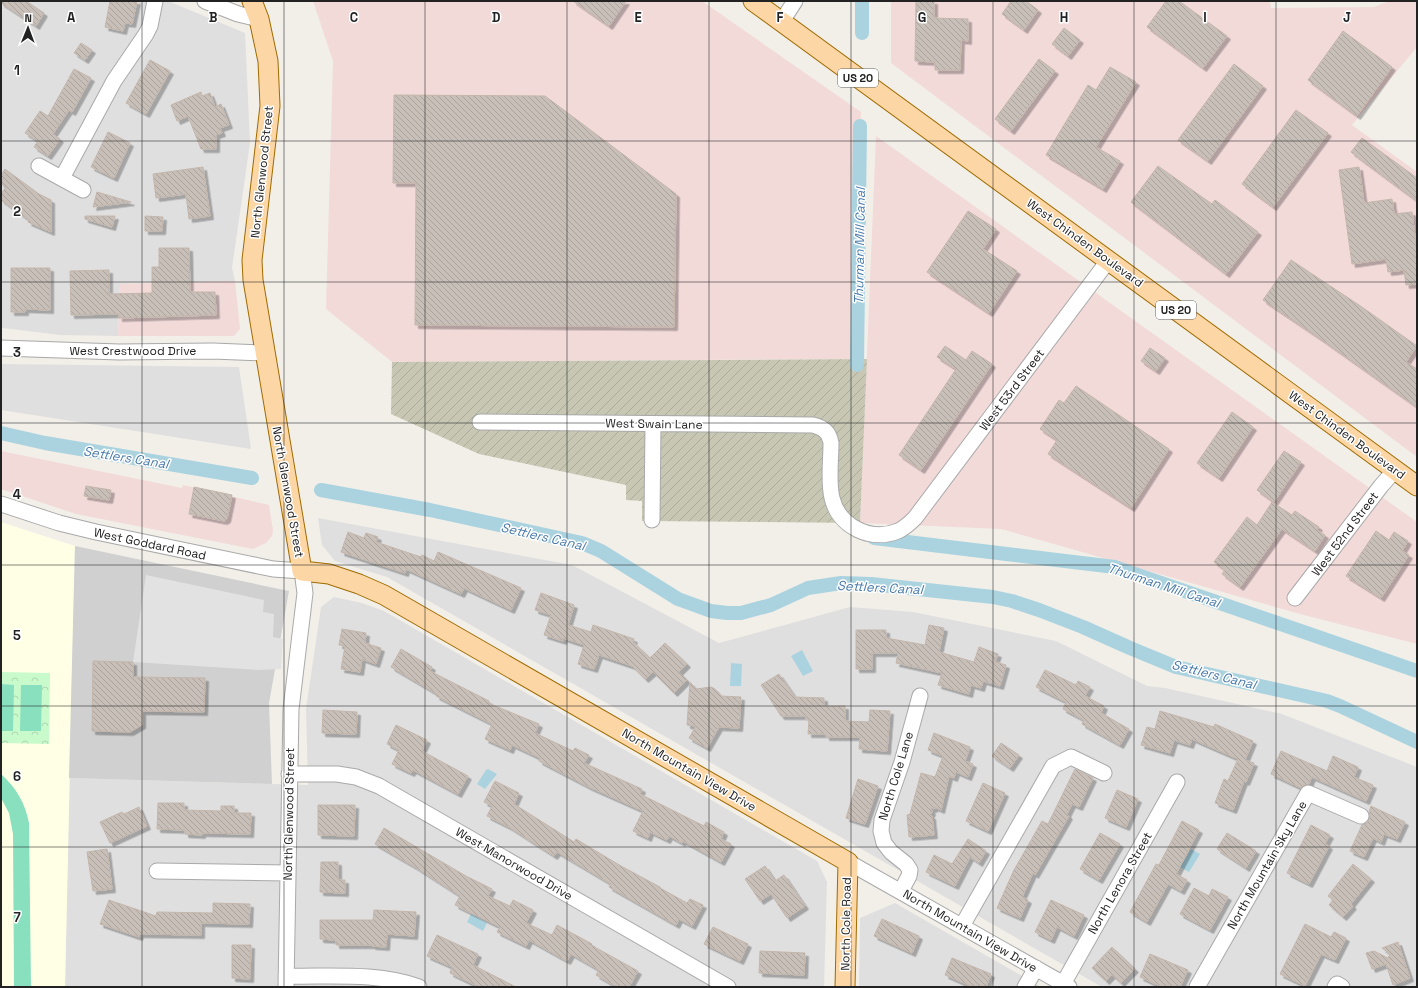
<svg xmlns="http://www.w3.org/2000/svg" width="1418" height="988" font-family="'Space Grotesk',sans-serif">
  <defs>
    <pattern id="construction-furrows" width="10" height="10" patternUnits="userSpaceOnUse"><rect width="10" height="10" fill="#c7c7b4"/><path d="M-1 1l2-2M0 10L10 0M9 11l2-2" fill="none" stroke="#abab9a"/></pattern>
    <pattern id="park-crowns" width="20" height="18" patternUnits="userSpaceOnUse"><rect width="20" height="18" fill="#c8facc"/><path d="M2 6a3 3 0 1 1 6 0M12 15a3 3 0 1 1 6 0" fill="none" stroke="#acd6af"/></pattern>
    <pattern id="building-back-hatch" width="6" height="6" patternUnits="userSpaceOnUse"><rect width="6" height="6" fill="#c7bfb8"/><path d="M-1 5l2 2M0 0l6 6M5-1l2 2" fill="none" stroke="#aba49e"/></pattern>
    <filter id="shadow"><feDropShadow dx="3.5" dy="3.5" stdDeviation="0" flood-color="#0004"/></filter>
  </defs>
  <rect width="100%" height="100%" fill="#f2efe9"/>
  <path fill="#e0dfdf" d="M1,1H168L245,33L250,143L232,268L235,281L120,284L118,336L61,335L2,328L1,364L239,367L251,449L1,410Z
    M318,518L572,565L719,643L850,607L913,612L1056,641L1147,686L1165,688L1282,714L1417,767V987H1102L387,577L335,561L322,545Z
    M334,597L362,603L384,611L817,861L827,882L824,987H65L69,778L308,785L306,709L321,607Z
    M895,903L1041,987H859L860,918Z"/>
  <path fill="#f2dad9" d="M313,1H702L861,112L853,359L392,362L326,309L333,61Z
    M891,1H1270L1271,8L1374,7L1389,1H1417V47L1352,125L1417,172V457L891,63Z
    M876,136L1417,522V644L1300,614L1001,529L860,523Z
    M235,281L240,329L234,336H118L120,284Z
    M1,451L182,488L183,485L269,505L273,530L272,536L266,543L253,549L76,514L1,489Z"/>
  <path fill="#ffffe5" d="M1,522L75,546L65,987H1Z"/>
  <path fill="#d0d0d0" d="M75,546L289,591L269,703L272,784L69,778Z"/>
  <path fill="url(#construction-furrows)" d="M867,359L860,523L642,521V501L626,500V485L479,454L391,414L392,362Z"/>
  <path fill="url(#park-crowns)" d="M1,672L50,673L49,744L1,743Z"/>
  <path fill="#88e0be" d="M1,684L14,685L13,731H1Z
    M21,685H42L41,731H20Z
    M1,774C16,788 25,802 29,823L31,987H14L13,834L9,813L1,798Z"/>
  <path fill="#e2e2e2" d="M146,575L264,600L263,612L274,614L273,637L283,639L281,669L258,670L133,662Z"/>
  <path fill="#aad3df" d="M802,650L813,671L803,676L791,656Z
    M731,663L742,664L741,686H730Z
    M488,769L497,774L485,789L477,784L486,770Z
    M1191,849L1200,854L1189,872L1180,867Z
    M471,914L487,923L483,931L467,922Z"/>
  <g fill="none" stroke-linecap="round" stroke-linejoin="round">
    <path stroke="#aad3df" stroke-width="14" d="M862,33V1
      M857,365L860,126
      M1,433L45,443L252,478
      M321,490L430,510L582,543L601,551L678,599L711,611L727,613H741L771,605L808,588L841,583L871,584L993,597L1012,601L1039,610L1083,627L1130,648L1176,667L1327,701L1340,706L1417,742
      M874,538L1115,567L1417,671"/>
  </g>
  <path fill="url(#building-back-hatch)" stroke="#c4b6ab" filter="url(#shadow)" d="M1,1H26L44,13L36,26L1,3Z
    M110,1H137L132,24L125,23L123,31L105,27Z
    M573,1H626L609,26Z
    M916,1H934V18L968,19V41L961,40L960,70H935V62L915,61Z
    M1011,1H1026L1038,10L1024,30L1002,14Z
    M1166,1H1179L1227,36L1203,68L1147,27Z
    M1064,28L1080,40L1068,56L1052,44Z
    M1343,31L1392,67L1357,116L1308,80Z
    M81,43L92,50L85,60L74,53Z
    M1039,59L1055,71L1011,131L995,119Z
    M150,60L170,71L146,114L126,103Z
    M1234,64L1263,86L1208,161L1178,140Z
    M1110,67L1136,82L1096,147L1120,161L1103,189L1046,155L1088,85L1096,90Z
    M74,69L91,78L72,112L69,110L53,134L60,139L48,156L34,147L38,141L25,133L40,111L48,116Z
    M201,92L202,96L210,93L215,107L221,104L229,125L220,128L222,133L216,135V149H201L188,116L177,121L171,105Z
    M394,95L545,96L676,194L674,327L415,325L416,183H393Z
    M1296,110L1328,133L1273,207L1242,184Z
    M108,132L130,143L114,178L91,167Z
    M1362,138L1417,178V201L1351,152Z
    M1158,166L1212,204L1215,200L1258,232L1226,274L1131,202Z
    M203,167L210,216L189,219L186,194L156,198L153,174Z
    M1359,167L1364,203L1392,199L1394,214L1412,212L1417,254V284L1406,285L1404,270L1388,272L1386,259L1352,264L1339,170Z
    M5,169L39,194L51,200V232L28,222L29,220L1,200V194L6,187L1,184V175Z
    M97,192L131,202L93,207Z
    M968,211L996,229L983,249L1017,271L989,313L927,272Z
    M85,216H115L112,227L85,219Z
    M145,216L163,217L162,231H145Z
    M159,248H189L190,292H215L216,315L119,318V314L71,315L70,271L109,270V294L152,293V267H159Z
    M1291,260L1359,305L1417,346L1406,362L1417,369V407L1321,339L1263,300Z
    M11,268H50V310L25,309V312H11Z
    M945,346L966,360L972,351L992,364L921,470L899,455L956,369L937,357Z
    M1150,348L1165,358L1156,371L1141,361Z
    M1076,386L1169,449L1131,508L1048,454L1057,440L1040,429L1059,400L1064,403Z
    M1232,412L1253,427L1219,478L1197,463Z
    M1284,451L1301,462L1274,502L1257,490Z
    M86,486L111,490L109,500L84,496Z
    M194,487L232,495L227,519L224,521L189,514Z
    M1272,502L1292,515L1295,511L1319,527L1317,530L1325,535L1315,551L1282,529L1240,587L1222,574L1225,570L1214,562L1247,517L1257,525Z
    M1376,531L1389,540L1394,532L1408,541L1402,551L1409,555L1381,598L1346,576Z
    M348,532L364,538L366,533L378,537L376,542L421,557L422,555L434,561L438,552L521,588L511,610L464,588L461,594L406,569L405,573L341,552Z
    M541,593L574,605L568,625L591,632L593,625L634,639L633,642L650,658L665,643L687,664L679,672L687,680L674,693L653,672L645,679L632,666L599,655L594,669L578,664L584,645L563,638V641L544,635L551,615L535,610Z
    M929,625L944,628L939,652L974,662L979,647L998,654L995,662L1006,665L1000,686L983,681L981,688L971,685L969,694L938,685L942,673L896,663L898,653H872V669H856V630H886V638L925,645Z
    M342,629L366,633L365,643L381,648L376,664L362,659L360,672L341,669L345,646L339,645Z
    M401,649L432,667L430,671L489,701L488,703L539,724L535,733L573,751L575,748L589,755L584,763L642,789L640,794L704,826L706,822L724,832L721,839L731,844L721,862L683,841L682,843L669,836L667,840L650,832L648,838L633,831L643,811L589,787L539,761L540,758L512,745L510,750L485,739L492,724L436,696L437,694L391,667Z
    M93,661L133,662V677L205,678L204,712L142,711V725L130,732L92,731Z
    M1045,670L1076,685L1078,681L1090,687L1085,696L1104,706L1101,713L1129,729L1120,745L1082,724L1084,720L1063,709L1066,702L1036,687Z
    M779,674L795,697L824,698V706H845V721L869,722L870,710L890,711L887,751L859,749L860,737H826V734H808L809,720H806V716H781L761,685Z
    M690,682L696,689L711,687L715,689L721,696L741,697L739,728L719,727L707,748L689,738L696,726L687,725Z
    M323,710L357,712L356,734L322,733Z
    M1160,711L1214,727L1215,724L1253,741L1245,760L1254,763L1246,782L1244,781L1233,810L1215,803L1224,779L1228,781L1238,759L1192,739L1190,745L1174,740L1170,753L1141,745L1147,727L1155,729Z
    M396,725L427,740L422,751L468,776L458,794L413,770L411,773L392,764L399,750L387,744Z
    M934,733L970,747L965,761L973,764L968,777L956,772L954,778L949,776L941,810L934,807V809L931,808L932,812L930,815L932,816L934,835L909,837L907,815L910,814L921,773L935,777L943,756L928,750Z
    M1001,743L1019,755L1010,768L992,756Z
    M1281,751L1327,771L1333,756L1358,767L1354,777L1373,785L1366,801L1312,777L1309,784L1304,785L1301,788L1271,774Z
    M1075,769L1093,778L1079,807L1072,804L1067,814L1069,816L1035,875L1033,873L1022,897L1028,900L1020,918L997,908L1014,870L1042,821L1048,824Z
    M858,779L878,786L865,824L846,818Z
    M495,781L519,793L514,804L574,842L576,839L621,866L660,887V888L687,903L690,899L703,905L692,926L679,919L676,925L609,887L611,884L557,852L554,856L509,827L487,816L492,806L484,802Z
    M983,783L1005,793L988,831L966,821Z
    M1117,790L1138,799L1126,827L1105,818Z
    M158,803H184V810L221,811V806H234V813H251L250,834L202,833V835L185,834V830L157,829Z
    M318,805H355L354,836L318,835Z
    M1371,806L1405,822L1397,839L1384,834L1381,842L1373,838L1364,857L1350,851L1362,825L1367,823L1369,820L1370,815L1369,812Z
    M139,807L147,826L110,843L100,822L122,812L124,814Z
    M1182,821L1199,830L1176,874L1187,880L1181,891L1168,884L1147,922L1130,912L1156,864L1159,865Z
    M1311,825L1330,835L1325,844L1329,846L1309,884L1287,873Z
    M384,828L466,876L492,889L488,896L510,906L513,900L533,910L526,923L552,935L557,925L592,944L591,945L638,971L629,987H617L596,975L599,970L571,954L567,961L529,940L526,946L497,932L500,927L455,905L460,896L415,867L375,844Z
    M1100,833L1120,844L1099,880L1080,869Z
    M1227,833L1256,851L1246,868L1217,849Z
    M968,839L986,851L979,863L970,857L955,886L926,872L934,855L952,864Z
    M107,849L112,889L93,891L87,852Z
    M321,862H338V880H345V893L320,892Z
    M1353,864L1371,879L1351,904L1353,906L1343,917L1329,905L1333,900L1328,896Z
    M765,866L775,881L784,875L805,906L787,918L771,894L760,901L745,879Z
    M1194,888L1209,896L1212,889L1228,897L1210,930L1180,914Z
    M109,900L156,916L157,912L213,913V903L250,904L249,924L201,923V935L140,934L139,937L100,924Z
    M1051,900L1084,915L1074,936L1057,927L1051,940L1035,932Z
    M374,910L416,912L414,936L387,934L386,947L372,946V945H336V940L320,939V920H373Z
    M882,919L919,936L912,953L874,936Z
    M1305,924L1331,937L1334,932L1346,938L1335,960L1321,954L1305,986L1280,974Z
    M713,927L748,944L740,961L704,944Z
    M437,935L478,954L473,965L516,987H479L450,973L452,967L427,956Z
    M1398,942L1410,978L1393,985L1386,964L1372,969L1366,953L1374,951L1388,958L1390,954L1382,948Z
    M232,945H251L250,979L232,978Z
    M1112,947L1135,969L1121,983L1112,975L1106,981L1092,968Z
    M760,951L805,953L804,975L759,973Z
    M1150,954L1188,970L1180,987H1162L1140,977Z
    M952,958L991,974L986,987H973L945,975Z"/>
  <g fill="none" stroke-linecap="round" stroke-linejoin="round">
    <defs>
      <path id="minor" d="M205,1L238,14L259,19
        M782,21L795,1
        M39,166L83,190
        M62,178L114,81L146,34L150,26L155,1
        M1,348L119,352L213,351L265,353
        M480,422L813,425C824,428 829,432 831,443C831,460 828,482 832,498C839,527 871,542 898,531C905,528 910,523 915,518L1108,261
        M1,504L59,523L96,532L273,569L302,571L305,593L291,709L286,987
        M652,520L653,424
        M1295,598L1381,486L1395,470
        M289,774H337L356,777L379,786L728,987
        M848,862L1069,987
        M157,871L288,873
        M901,891L909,876L910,870L906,864L891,852L884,843L881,831L882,820L902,762L920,696
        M962,926L1053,766L1071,757L1104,773
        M286,976C330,977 377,972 419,987
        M1063,984L1177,782
        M1025,987L1036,968
        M1197,987L1308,793L1361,816
        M1335,987L1337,984L1342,987"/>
      <path id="major" d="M252,1L259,19L268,61L270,106L252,260L253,280L302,571L329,574L359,584L384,595L848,862L845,987
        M753,1L1417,486"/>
    </defs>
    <use href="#minor" stroke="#a9a9a9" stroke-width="17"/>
    <use href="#major" stroke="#a06b00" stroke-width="21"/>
    <use href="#minor" stroke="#fff" stroke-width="15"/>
    <use href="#major" stroke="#fcd6a4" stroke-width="19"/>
  </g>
  <path fill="none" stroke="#222" stroke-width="1" stroke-opacity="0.55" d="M142,1V987M284,1V987M425,1V987M567,1V987M709,1V987M851,1V987M993,1V987M1134,1V987M1276,1V987M1,141H1417M1,282H1417M1,423H1417M1,565H1417M1,706H1417M1,847H1417"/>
  <g text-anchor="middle" stroke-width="3" stroke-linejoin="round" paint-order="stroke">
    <g fill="#fff" stroke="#646464" stroke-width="1">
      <rect x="838" y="69" width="40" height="18" rx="3"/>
      <rect x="1156" y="301" width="40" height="18" rx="3"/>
    </g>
    <g font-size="11" font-weight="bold" fill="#222">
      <text x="858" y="82">US 20</text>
      <text x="1176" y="314">US 20</text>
    </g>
    <g font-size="12" fill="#222" stroke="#fff">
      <text transform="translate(262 172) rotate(-84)" y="4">North Glenwood Street</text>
      <text transform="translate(1085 243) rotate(36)" y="4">West Chinden Boulevard</text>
      <text x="133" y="355">West Crestwood Drive</text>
      <text transform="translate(1012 390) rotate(-53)" y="4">West 53rd Street</text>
      <text transform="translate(654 424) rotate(1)" y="4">West Swain Lane</text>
      <text transform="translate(1347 435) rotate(36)" y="4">West Chinden Boulevard</text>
      <text transform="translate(288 492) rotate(80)" y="4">North Glenwood Street</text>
      <text transform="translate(1345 534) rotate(-53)" y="4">West 52nd Street</text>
      <text transform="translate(150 544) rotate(12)" y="4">West Goddard Road</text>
      <text transform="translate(689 770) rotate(30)" y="4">North Mountain View Drive</text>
      <text transform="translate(896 776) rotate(-73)" y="4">North Cole Lane</text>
      <text transform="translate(289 814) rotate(-89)" y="4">North Glenwood Street</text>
      <text transform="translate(514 864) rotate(30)" y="4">West Manorwood Drive</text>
      <text transform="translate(1267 865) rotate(-60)" y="4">North Mountain Sky Lane</text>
      <text transform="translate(1120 883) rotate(-60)" y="4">North Lenora Street</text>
      <text transform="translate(846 924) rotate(-89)" y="4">North Cole Road</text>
      <text transform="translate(970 931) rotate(30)" y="4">North Mountain View Drive</text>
    </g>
    <g font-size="13" font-style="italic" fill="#4a7aab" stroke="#fff">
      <text transform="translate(859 246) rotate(-89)" y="5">Thurman Mill Canal</text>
      <text transform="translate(126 457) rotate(9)" y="5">Settlers Canal</text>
      <text transform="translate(543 536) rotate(13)" y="5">Settlers Canal</text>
      <text transform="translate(1164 585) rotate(18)" y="5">Thurman Mill Canal</text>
      <text transform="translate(880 587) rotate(3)" y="5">Settlers Canal</text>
      <text transform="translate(1214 674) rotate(14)" y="5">Settlers Canal</text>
    </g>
  </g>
  <g font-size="13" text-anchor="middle" font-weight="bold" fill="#222" stroke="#fff" stroke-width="3" stroke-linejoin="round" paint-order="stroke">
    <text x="71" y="22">A</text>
    <text x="213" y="22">B</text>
    <text x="354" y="22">C</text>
    <text x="496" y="22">D</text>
    <text x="638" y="22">E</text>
    <text x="780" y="22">F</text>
    <text x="922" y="22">G</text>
    <text x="1064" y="22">H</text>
    <text x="1205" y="22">I</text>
    <text x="1347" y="22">J</text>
    <text x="17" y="75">1</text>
    <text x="17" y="216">2</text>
    <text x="17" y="357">3</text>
    <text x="17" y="499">4</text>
    <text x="17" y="640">5</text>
    <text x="17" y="781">6</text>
    <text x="17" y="922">7</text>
  </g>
  <rect width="1418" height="988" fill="none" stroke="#222222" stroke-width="4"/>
  <g transform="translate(28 28) rotate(1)" stroke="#ffffff" stroke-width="3" paint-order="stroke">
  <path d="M0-3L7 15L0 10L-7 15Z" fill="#222222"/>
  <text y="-6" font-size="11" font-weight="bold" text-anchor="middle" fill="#222222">N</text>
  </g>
</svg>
